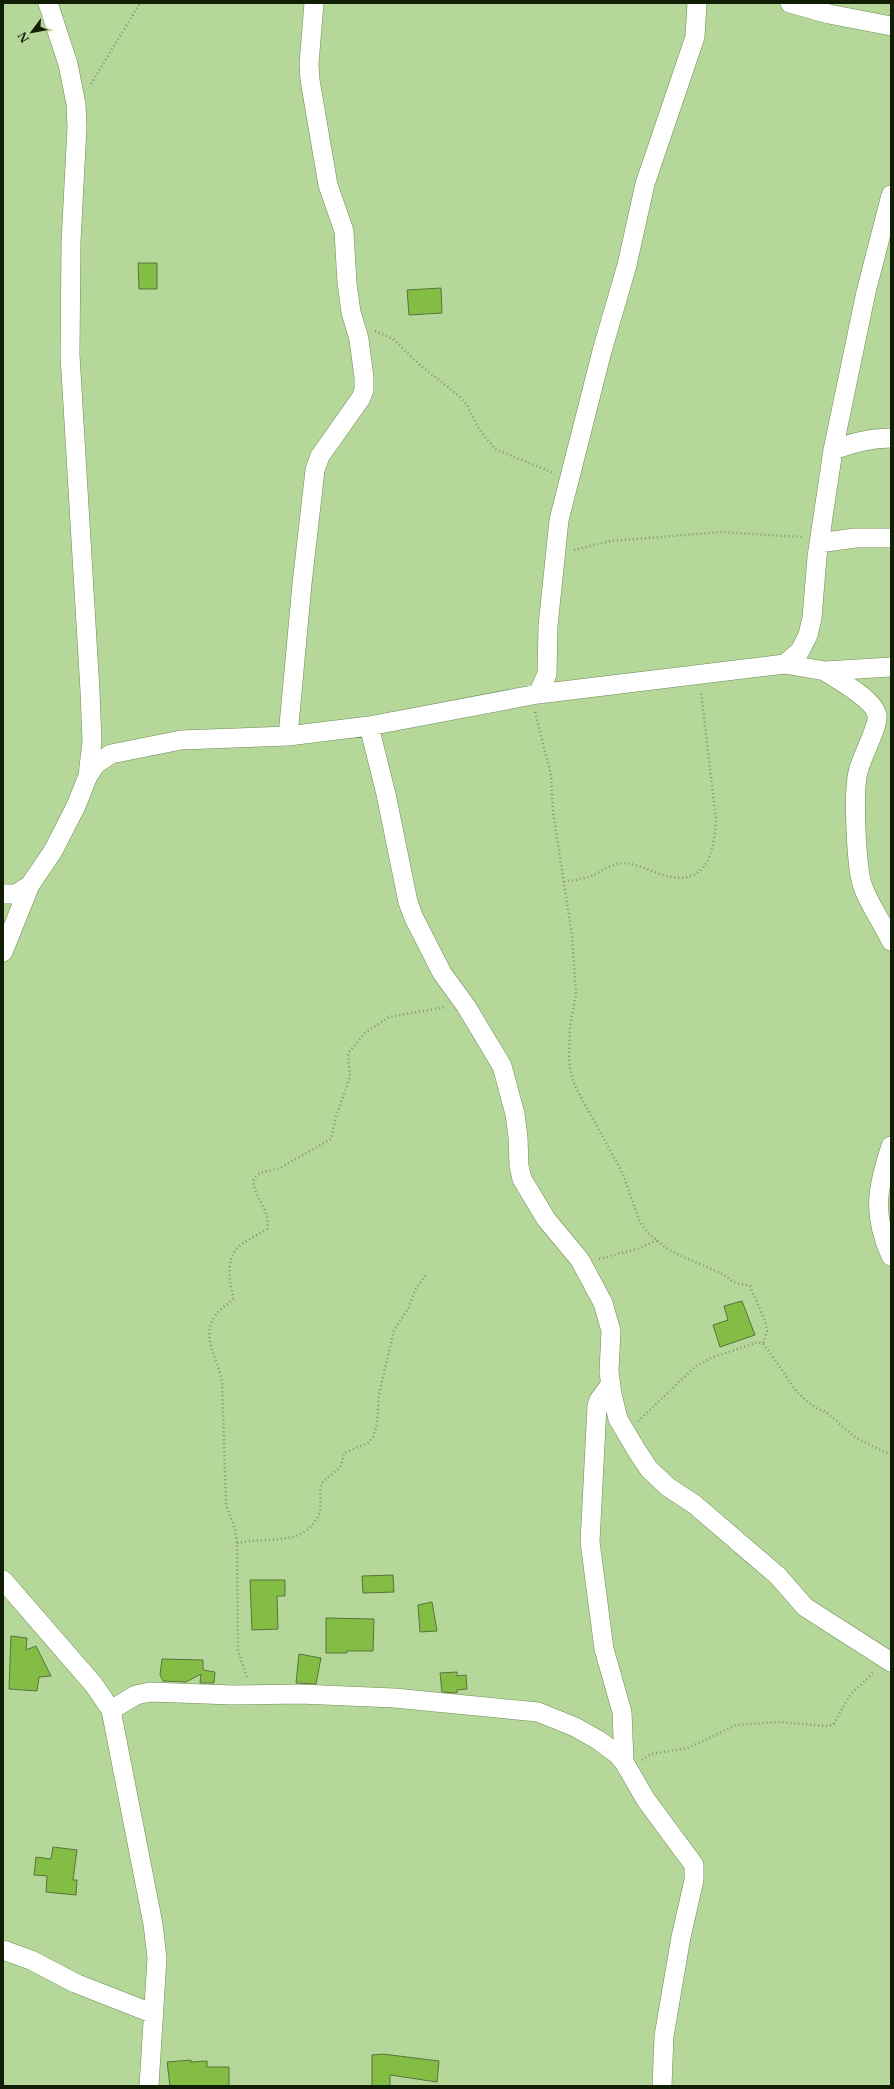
<svg xmlns="http://www.w3.org/2000/svg" width="894" height="2089" font-family="'Libre Baskerville',serif">
  <rect width="100%" height="100%" fill="#b6d79a"/>
  <path fill="#84bd44" stroke="#57743b" d="M138,263H157V289H139Z
    M441,288L442,313L409,315L407,290Z
    M742,1301L755,1335L720,1347L713,1325L728,1320L724,1306Z
    M393,1575L394,1592L363,1593L362,1576Z
    M250,1580H285V1596H277L278,1629L252,1630Z
    M432,1602L437,1631L420,1632L418,1605Z
    M326,1618L374,1619L373,1651H347V1653H326Z
    M11,1636L27,1638L26,1650L36,1646L51,1676L39,1677L37,1691L9,1689Z
    M299,1654L321,1658L316,1684L296,1683Z
    M162,1659L203,1660V1670L215,1672L214,1683H200L201,1674L186,1682L163,1681L160,1675Z
    M457,1672V1676L466,1675L467,1689L457,1690V1693L442,1692L440,1673Z
    M53,1847L77,1850L73,1880H77L76,1895L46,1892L47,1876L34,1875L36,1857L51,1859Z
    M383,2054L439,2061L437,2082L390,2075V2086H372V2055Z
    M191,2060V2062L207,2061V2067H229V2086H170L167,2062Z"/>
  <g fill="none" stroke-linecap="round" stroke-linejoin="round">
    <defs>
      <path id="minor" d="M48,3L68,64L76,104L77,127L71,242L70,355L90,691L92,741L88,776
        M790,3L829,14L891,26
        M833,450C853,443 870,438 891,438
        M819,543L855,538H891
        M785,664L800,651L808,635L812,618L817,557L833,450L866,292L891,195
        M825,671C839,681 874,699 877,715C879,726 861,758 858,772C853,792 856,868 863,887C870,906 882,922 891,941
        M538,694L547,674L548,626L559,520L602,351L627,265L645,184L695,37L697,3
        M369,726L386,794L408,902L414,918L442,973L466,1006L502,1066L515,1114L518,1137L519,1166L522,1179L546,1219L580,1260L603,1303L611,1331L609,1372L612,1394L618,1419L637,1451L649,1469L668,1487L694,1504L778,1576L805,1607L891,1662
        M288,736L302,584L315,470L320,456L361,398L364,390V378L359,339L351,312L347,283L344,231L328,185L310,80L309,64L314,3
        M3,894H16L30,885L53,851L76,806L88,776L96,764L111,754L181,740L288,736L369,726L538,694L785,664L825,671L891,667
        M3,952L30,885
        M891,1146C877,1188 872,1214 891,1256
        M610,1385L599,1400L597,1406L590,1542L604,1649L622,1712L624,1762
        M3,1580L94,1685L111,1710L153,1924L157,1958L149,2086
        M111,1710L136,1695L150,1692L232,1695L300,1694L394,1698L538,1712L575,1727L598,1740L617,1754L624,1762L646,1800L694,1865V1880L681,1937L664,2036L662,2086
        M3,1950L31,1960L75,1983L154,2014"/>
    </defs>
    <use href="#minor" stroke="#6e8c52" stroke-width="20"/>
    <path stroke="#7e9868" stroke-width="2.5" stroke-dasharray="1 3" stroke-linecap="butt" d="M91,84L140,3
      M375,331L393,339L420,365L459,396L467,405L479,429L495,449L554,473
      M574,550L611,541L721,532L803,537
      M535,712L551,775L553,812L572,935L576,994L570,1026L569,1058L571,1074L575,1086L623,1174L639,1220L648,1233L666,1248L679,1255L723,1274L733,1282L750,1286L765,1321L767,1331L763,1344
      M564,882C574,880 584,879 594,875C603,870 614,862 625,863C638,864 650,871 663,875C706,888 714,854 716,820L701,691
      M599,1259L640,1248L657,1240
      M638,1421L696,1366L711,1358L758,1342L763,1344L769,1351L796,1391L809,1403L818,1409L826,1412L856,1438L891,1455
      M237,1543C265,1536 305,1548 319,1514C323,1504 318,1493 322,1483L341,1466L344,1453L368,1443L373,1437L377,1424L379,1394L394,1330L409,1307L415,1290L426,1275
      M247,1677L238,1651L237,1543L235,1529L226,1505L222,1382C219,1360 200,1338 215,1316C219,1309 228,1305 233,1299C233,1292 230,1286 230,1280C227,1245 242,1245 267,1229C272,1210 251,1196 254,1178L260,1173L280,1168L331,1139L336,1117L350,1077L348,1053L365,1033L389,1017L446,1007
      M642,1760L651,1754L688,1748L736,1725L778,1722L826,1726L833,1725L850,1695L875,1671"/>
    <use href="#minor" stroke="#fff" stroke-width="19"/>
  </g>
  <rect width="894" height="2089" fill="none" stroke="#121d06" stroke-width="8"/>
  <g transform="translate(32 32) rotate(238)" stroke="#b6d79a" stroke-width="3" paint-order="stroke">
  <path d="M0-3L7 15L0 10L-7 15Z" fill="#121d06"/>
  <text y="-6" font-size="11" font-weight="bold" text-anchor="middle" fill="#121d06">N</text>
  </g>
</svg>
